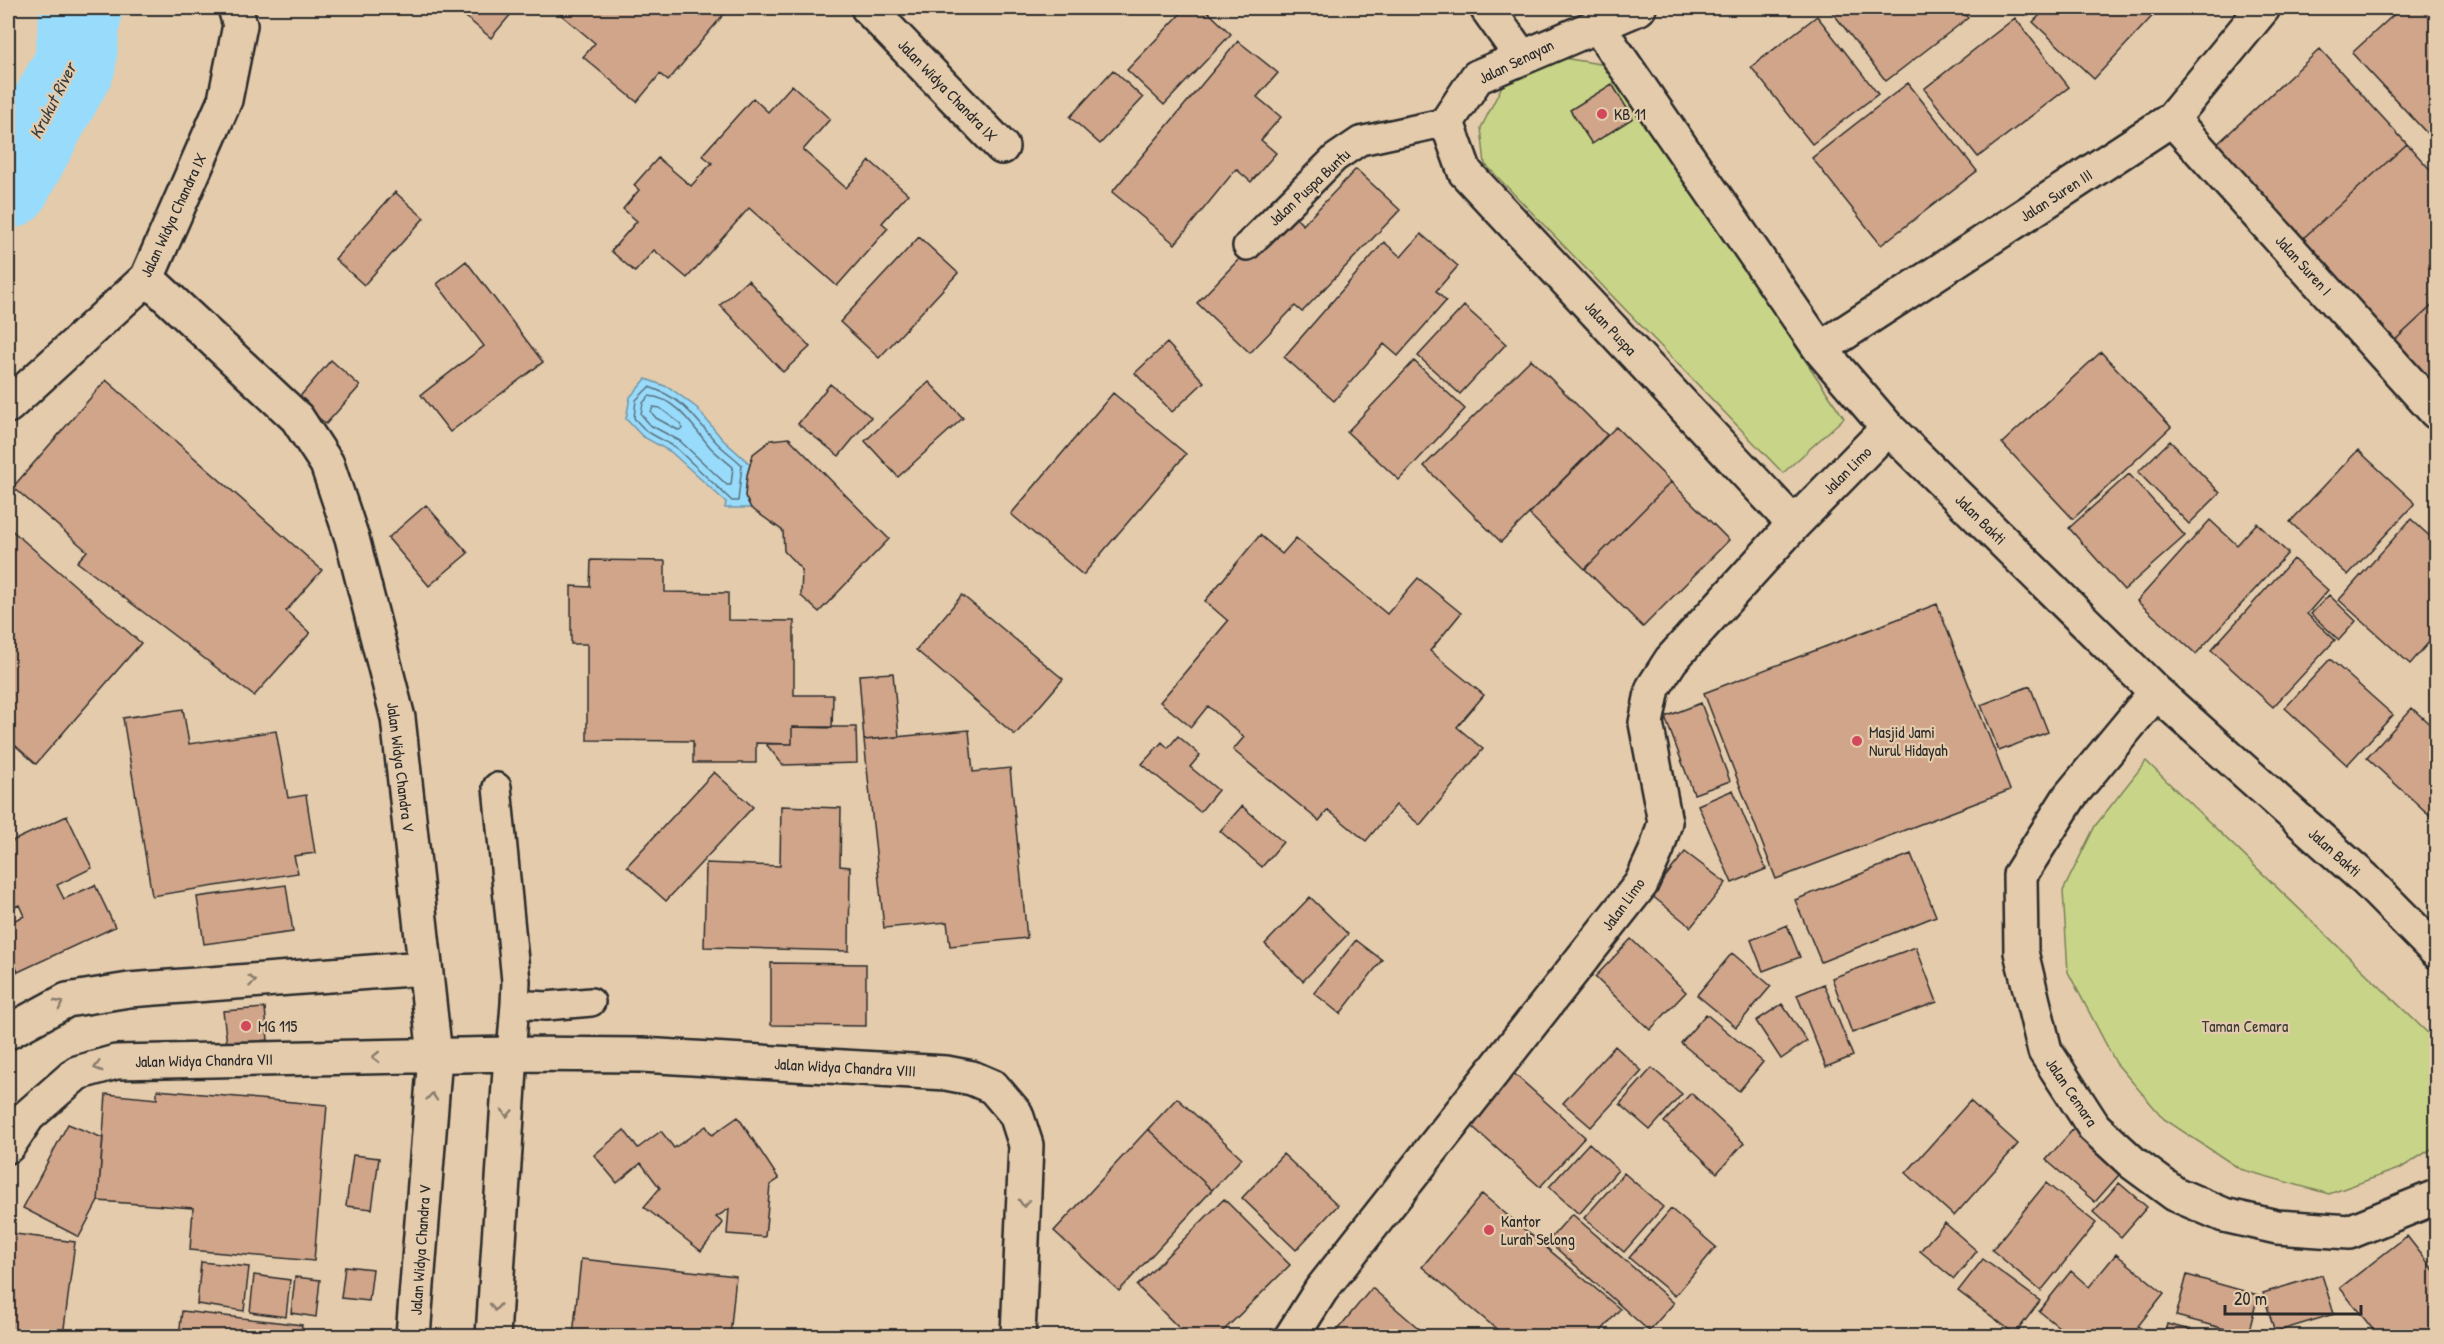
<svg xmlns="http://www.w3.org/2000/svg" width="2444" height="1344" font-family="'Patrick Hand',sans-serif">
  <rect width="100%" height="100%" fill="#e4cbac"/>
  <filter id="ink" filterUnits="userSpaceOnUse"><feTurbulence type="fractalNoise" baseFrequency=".0167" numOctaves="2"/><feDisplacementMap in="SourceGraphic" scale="12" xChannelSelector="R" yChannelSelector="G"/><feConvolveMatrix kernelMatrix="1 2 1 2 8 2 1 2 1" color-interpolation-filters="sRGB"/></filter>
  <g filter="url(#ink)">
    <path fill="#c8d487" stroke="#7a8059" stroke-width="1.5" d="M1557,57L1606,65L1844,418L1783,473L1485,164L1481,128L1502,86Z
      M2146,761L2436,1041V1146L2401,1168L2329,1194L2240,1169L2164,1119L2116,1063L2068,972L2063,891L2095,826Z"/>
    <path fill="#99dbfb" stroke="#6d95a8" stroke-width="1.5" d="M646,379L670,388L697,408L722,439L750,464L745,496L751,508H725L726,502L671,452L642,436L626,419L630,397Z"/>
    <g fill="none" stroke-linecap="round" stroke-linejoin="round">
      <path stroke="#57717e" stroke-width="1.5" d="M649,387C685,399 693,417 717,443C725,451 734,457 742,465L738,501H732L675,447L646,431L634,418L636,400Z
        M649,396C677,398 694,429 711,448C718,455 726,461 733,467L731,485H727L680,441L650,425L641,414L643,403Z
        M653,407L660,408L681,424L682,429L678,430L656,418L651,412Z"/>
      <path stroke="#99dbfb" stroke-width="82" d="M8,188L75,64L81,8"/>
    </g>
    <path fill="#d0a58a" stroke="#2b2b2b" stroke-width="1.5" d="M455,8H516L491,38Z
      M553,8H729L668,81L660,74L637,102L583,57L595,43Z
      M1186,8H1204L1231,34L1164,105L1127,70Z
      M1829,8H1959L1968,18L1886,81Z
      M2047,8H2157L2159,9L2094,79L2033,22Z
      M2401,8H2436V143L2352,53Z
      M1817,16L1878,94L1812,144L1751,67Z
      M2015,18L2069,87L1978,157L1924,89Z
      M1238,41L1278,73L1257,97L1281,117L1261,140L1276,153L1251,182L1236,169L1175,244L1112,192Z
      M2320,49L2407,144L2300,241L2214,147Z
      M1113,70L1143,98L1100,144L1070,117Z
      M1908,83L1977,171L1881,245L1812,158Z
      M1612,84L1633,118L1592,144L1570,110Z
      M792,85L830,119L803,150L846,188L870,161L908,194L882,223L888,228L837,286L749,208L687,278L654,250L635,272L611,251L637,221L623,209L639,190L634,185L658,158L691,186L712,163L702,155L753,98L768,112Z
      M2407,144L2436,176V302L2393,342L2300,241Z
      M1356,169L1400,210L1302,312L1295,306L1250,353L1197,303L1287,209L1303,225Z
      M395,192L424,218L364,285L335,259Z
      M1421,234L1458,266L1436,291L1446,301L1398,356L1384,344L1334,401L1284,357L1384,242L1401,257Z
      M919,237L958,273L879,358L840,322Z
      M466,261L543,362L450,432L421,395L484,346L437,284Z
      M748,280L810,347L783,372L720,305Z
      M2436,302V390L2393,342Z
      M1464,306L1506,344L1460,394L1418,356Z
      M1167,343L1204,382L1172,412L1135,373Z
      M2101,352L2171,427L2073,519L2002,443Z
      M1531,359L1607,435L1501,542L1424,466Z
      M331,360L360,386L326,424L297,400Z
      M1414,361L1465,409L1399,480L1347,432Z
      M106,380L322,570L286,611L310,633L254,696L77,562L87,551L13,487Z
      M929,382L963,418L898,477L865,441Z
      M830,384L871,417L839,456L798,424Z
      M1113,393L1186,454L1083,575L1011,514Z
      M1616,427L1671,482L1585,569L1529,514Z
      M789,438L889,539L819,612L801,596L802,570L784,551L783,531L751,508L745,496L747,475L753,454L771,440Z
      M2170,441L2220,493L2189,524L2138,472Z
      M2358,450L2415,503L2348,575L2290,522Z
      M2129,474L2185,536L2124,590L2069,528Z
      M1671,482L1729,540L1643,627L1585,569Z
      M426,505L468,553L429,586L388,538Z
      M2411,519L2436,542V634L2410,664L2339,600Z
      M2210,520L2237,545L2257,523L2288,553L2196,654L2137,601Z
      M8,527L141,643L36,764L8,739Z
      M1260,535L1282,554L1296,538L1387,614L1418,578L1461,613L1430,651L1484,695L1457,727L1483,749L1420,825L1396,805L1366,841L1328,810L1319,821L1233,750L1244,737L1208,706L1191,727L1160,702L1228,621L1205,601Z
      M2293,559L2328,590L2307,614L2335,640L2273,707L2211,650Z
      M591,560L665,561V592L728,593V620L794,621V695H833L832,728L792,727V744L756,743V763H693V741L587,740V644H571V586L590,587Z
      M962,595L1063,679L1015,735L916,650Z
      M2329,595L2356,621L2339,640L2311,614Z
      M1937,604L2010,790L1776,879L1704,693Z
      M2330,659L2393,715L2347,765L2285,708Z
      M893,673L899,737L864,740L859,675Z
      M2030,686L2048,732L1999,751L1981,705Z
      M1701,703L1730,781L1694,794L1665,717Z
      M2412,708L2436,730V821L2367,758Z
      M183,709L189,744L276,731L288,798L306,795L315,853L294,856L298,873L152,896L123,718Z
      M792,727H856L857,763L783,765L766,744H792Z
      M969,730L973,772L1010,768L1027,938L950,946L947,922L884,928L864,740Z
      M1178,736L1200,755L1190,767L1218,790L1200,812L1142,764L1162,742L1168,748Z
      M714,772L753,807L666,901L627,866Z
      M1733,790L1766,869L1732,883L1698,805Z
      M781,806L841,808L840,866L850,867L849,951L704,947L706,863L780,866Z
      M1242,806L1283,842L1262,867L1220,831Z
      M67,816L92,868L57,885L64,899L95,885L115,927L18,972L8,950V923L24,916L19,905L8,910V843Z
      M1685,852L1726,883L1691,927L1651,895Z
      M1911,854L1936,916L1821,962L1795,900Z
      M286,885L293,932L204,944L197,897Z
      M1310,897L1348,934L1303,981L1265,944Z
      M1787,925L1800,957L1763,971L1751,940Z
      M1631,939L1686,992L1650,1030L1595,977Z
      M1356,940L1382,960L1340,1014L1314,993Z
      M1916,947L1937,1002L1852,1033L1832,978Z
      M1732,953L1771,986L1736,1027L1697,995Z
      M771,963L866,964V1026L771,1025Z
      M1824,984L1853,1056L1826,1067L1797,995Z
      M1782,1004L1807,1041L1781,1059L1756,1021Z
      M265,1008L268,1040L227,1044L223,1011Z
      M1706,1014L1763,1062L1739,1091L1681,1043Z
      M1615,1046L1642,1071L1591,1127L1563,1103Z
      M1652,1068L1682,1094L1650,1130L1620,1104Z
      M1510,1070L1585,1137L1540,1187L1465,1120Z
      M157,1090L327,1105L314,1261L190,1250L193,1208L98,1201L106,1094L157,1099Z
      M1691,1093L1744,1143L1717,1173L1664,1122Z
      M1177,1098L1242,1158L1212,1190L1148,1129Z
      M1970,1101L2018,1144L1954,1216L1906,1173Z
      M738,1117L779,1179L770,1185L765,1237L727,1234L729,1209L716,1217L723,1223L701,1251L644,1207L660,1188L641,1163L617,1183L594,1155L624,1130L638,1148L661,1131L674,1148L706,1126L712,1135Z
      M68,1124L103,1138L98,1201L79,1237L23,1208Z
      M2077,1125L2126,1167L2095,1202L2046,1160Z
      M1148,1129L1212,1190L1119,1291L1054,1231Z
      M1589,1143L1618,1170L1579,1214L1549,1187Z
      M1283,1154L1338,1205L1296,1250L1242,1198Z
      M353,1155L379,1158L372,1209L346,1206Z
      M1624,1173L1663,1207L1624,1252L1584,1218Z
      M2046,1183L2096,1223L2041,1291L1992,1250Z
      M2119,1183L2147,1207L2121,1237L2093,1212Z
      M1482,1194L1620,1309L1597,1336H1505L1422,1267Z
      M1224,1199L1290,1265L1218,1336H1187L1137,1286Z
      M1671,1209L1716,1247L1675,1296L1629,1258Z
      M1572,1214L1674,1303L1649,1331L1548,1241Z
      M1945,1223L1977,1251L1954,1279L1920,1251Z
      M8,1233L75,1242L63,1336H8Z
      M2407,1236L2436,1273V1336H2378L2340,1288Z
      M2116,1254L2164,1293L2138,1326L2151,1336H2070L2039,1311L2071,1271L2089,1287Z
      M581,1259L736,1276L730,1336H573Z
      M1983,1259L2040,1301L2015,1334L1958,1291Z
      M201,1262L249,1267L244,1311L197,1304Z
      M345,1266L373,1269L369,1301L341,1298Z
      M254,1275L290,1280L286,1317L250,1312Z
      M2187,1275L2258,1295L2248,1335L2176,1316Z
      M2322,1275L2334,1314L2275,1332L2263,1293Z
      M295,1277L320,1280L316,1317L291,1313Z
      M1372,1288L1423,1332L1420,1336H1332Z
      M182,1311L302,1325L301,1336H179Z
      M2167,1324L2214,1336H2164Z"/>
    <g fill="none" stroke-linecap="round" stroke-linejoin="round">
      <defs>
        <path id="service" d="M1247,246L1335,158L1360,141L1447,122
          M497,787L516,981L515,1004
          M511,1054L515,1004L546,1006L591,1002"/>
        <path id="minor" d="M868,8L1002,147
          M1487,8L1521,56
          M1639,8L1477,77L1447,122L1465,172L1794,524
          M1597,25L1820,349L1888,428L2156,692L2365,879L2436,951
          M2172,119L2436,412
          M147,278L297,418L327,464L352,538L398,718L435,1056L413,1336
          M1820,349L2172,119L2263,8
          M8,406L147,278L225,100L240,25L235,8
          M2156,692L2070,796L2020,875L2021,952L2045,1051L2094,1127L2133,1163L2175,1194L2224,1215L2277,1227L2349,1232L2436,1197
          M8,1032L67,1000L129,990L424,968
          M8,1146L28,1116L77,1073L116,1062L511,1054L642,1055L946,1073L972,1078L993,1087L1016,1114L1026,1145L1018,1336
          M493,1336L511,1054
          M1292,1336L1321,1290L1641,884L1657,849L1665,822L1646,723L1653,688L1671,660L1794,524L1888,428"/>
      </defs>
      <use href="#service" stroke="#2b2b2b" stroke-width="32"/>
      <use href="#minor" stroke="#2b2b2b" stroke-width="38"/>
      <use href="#service" stroke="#e4cbac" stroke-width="27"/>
      <use href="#minor" stroke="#e4cbac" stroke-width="33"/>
    </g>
    <defs><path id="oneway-chevron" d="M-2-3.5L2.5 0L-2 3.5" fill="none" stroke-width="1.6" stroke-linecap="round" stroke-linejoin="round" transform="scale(1.5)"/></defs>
    <g stroke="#887b6c">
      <use href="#oneway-chevron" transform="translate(252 981) rotate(-4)"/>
      <use href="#oneway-chevron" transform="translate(59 1004) rotate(-28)"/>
      <use href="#oneway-chevron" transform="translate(376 1057) rotate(179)"/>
      <use href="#oneway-chevron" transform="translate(98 1067) rotate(164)"/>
      <use href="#oneway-chevron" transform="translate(432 1097) rotate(-85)"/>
      <use href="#oneway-chevron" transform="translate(507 1113) rotate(94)"/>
      <use href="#oneway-chevron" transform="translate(1024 1203) rotate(92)"/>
      <use href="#oneway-chevron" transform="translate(495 1307) rotate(94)"/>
    </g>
  </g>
  <g fill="#d1495b" stroke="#e4cbac" stroke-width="2">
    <circle cx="1602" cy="114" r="6"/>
    <circle cx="1857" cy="741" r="6"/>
    <circle cx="246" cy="1026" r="6"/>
    <circle cx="1489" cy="1230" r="6"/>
  </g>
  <g text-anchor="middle" stroke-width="4.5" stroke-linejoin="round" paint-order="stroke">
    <g font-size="16" fill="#2b2b2b" stroke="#e4cbac">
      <text transform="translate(1516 61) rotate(-26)" y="6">Jalan Senayan</text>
      <text transform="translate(948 90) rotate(46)" y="6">Jalan Widya Chandra IX</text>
      <text transform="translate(1309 187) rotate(-43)" y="6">Jalan Puspa Buntu</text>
      <text transform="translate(2056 195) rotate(-33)" y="6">Jalan Suren III</text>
      <text transform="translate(173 215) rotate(-65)" y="6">Jalan Widya Chandra IX</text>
      <text transform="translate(2304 265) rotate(48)" y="6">Jalan Suren I</text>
      <text transform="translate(1611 328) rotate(47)" y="6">Jalan Puspa</text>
      <text transform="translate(1847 470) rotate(-45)" y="6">Jalan Limo</text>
      <text transform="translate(1981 519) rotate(45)" y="6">Jalan Bakti</text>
      <text transform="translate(401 767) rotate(83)" y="6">Jalan Widya Chandra V</text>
      <text transform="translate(2335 852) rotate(42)" y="6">Jalan Bakti</text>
      <text transform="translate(1623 904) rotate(-54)" y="6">Jalan Limo</text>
      <text transform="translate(204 1060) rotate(-1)" y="6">Jalan Widya Chandra VII</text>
      <text transform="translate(845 1067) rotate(3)" y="6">Jalan Widya Chandra VIII</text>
      <text transform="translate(2072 1092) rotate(56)" y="6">Jalan Cemara</text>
      <text transform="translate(420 1250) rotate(-86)" y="6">Jalan Widya Chandra V</text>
    </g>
    <g font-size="16" fill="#2b2b2b" stroke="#e4cbac" text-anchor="start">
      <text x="1614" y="120">KB 11</text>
      <text x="1869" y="738">Masjid Jami<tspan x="1869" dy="18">Nurul Hidayah</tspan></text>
      <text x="258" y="1032">MG 115</text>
      <text x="1501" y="1227">Kantor<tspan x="1501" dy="18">Lurah Selong</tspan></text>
    </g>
    <g font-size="16" fill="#3b3c34" stroke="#e4cbac">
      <text x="2245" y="1032">Taman Cemara</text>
    </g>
    <g font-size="18" font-style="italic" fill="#363d40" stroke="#e4cbac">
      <text transform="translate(53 101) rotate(-63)" y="6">Krukut River</text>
    </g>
  </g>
  <rect width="2444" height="1344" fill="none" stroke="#e4cbac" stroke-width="30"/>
  <rect x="15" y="15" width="2414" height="1314" fill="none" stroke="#2b2b2b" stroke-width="2" filter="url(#ink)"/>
  <path d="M2225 1305v9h136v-9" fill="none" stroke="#2b2b2b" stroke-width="3"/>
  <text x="2234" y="1305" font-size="18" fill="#2b2b2b" stroke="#e4cbac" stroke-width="4.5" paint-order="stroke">20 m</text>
</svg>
